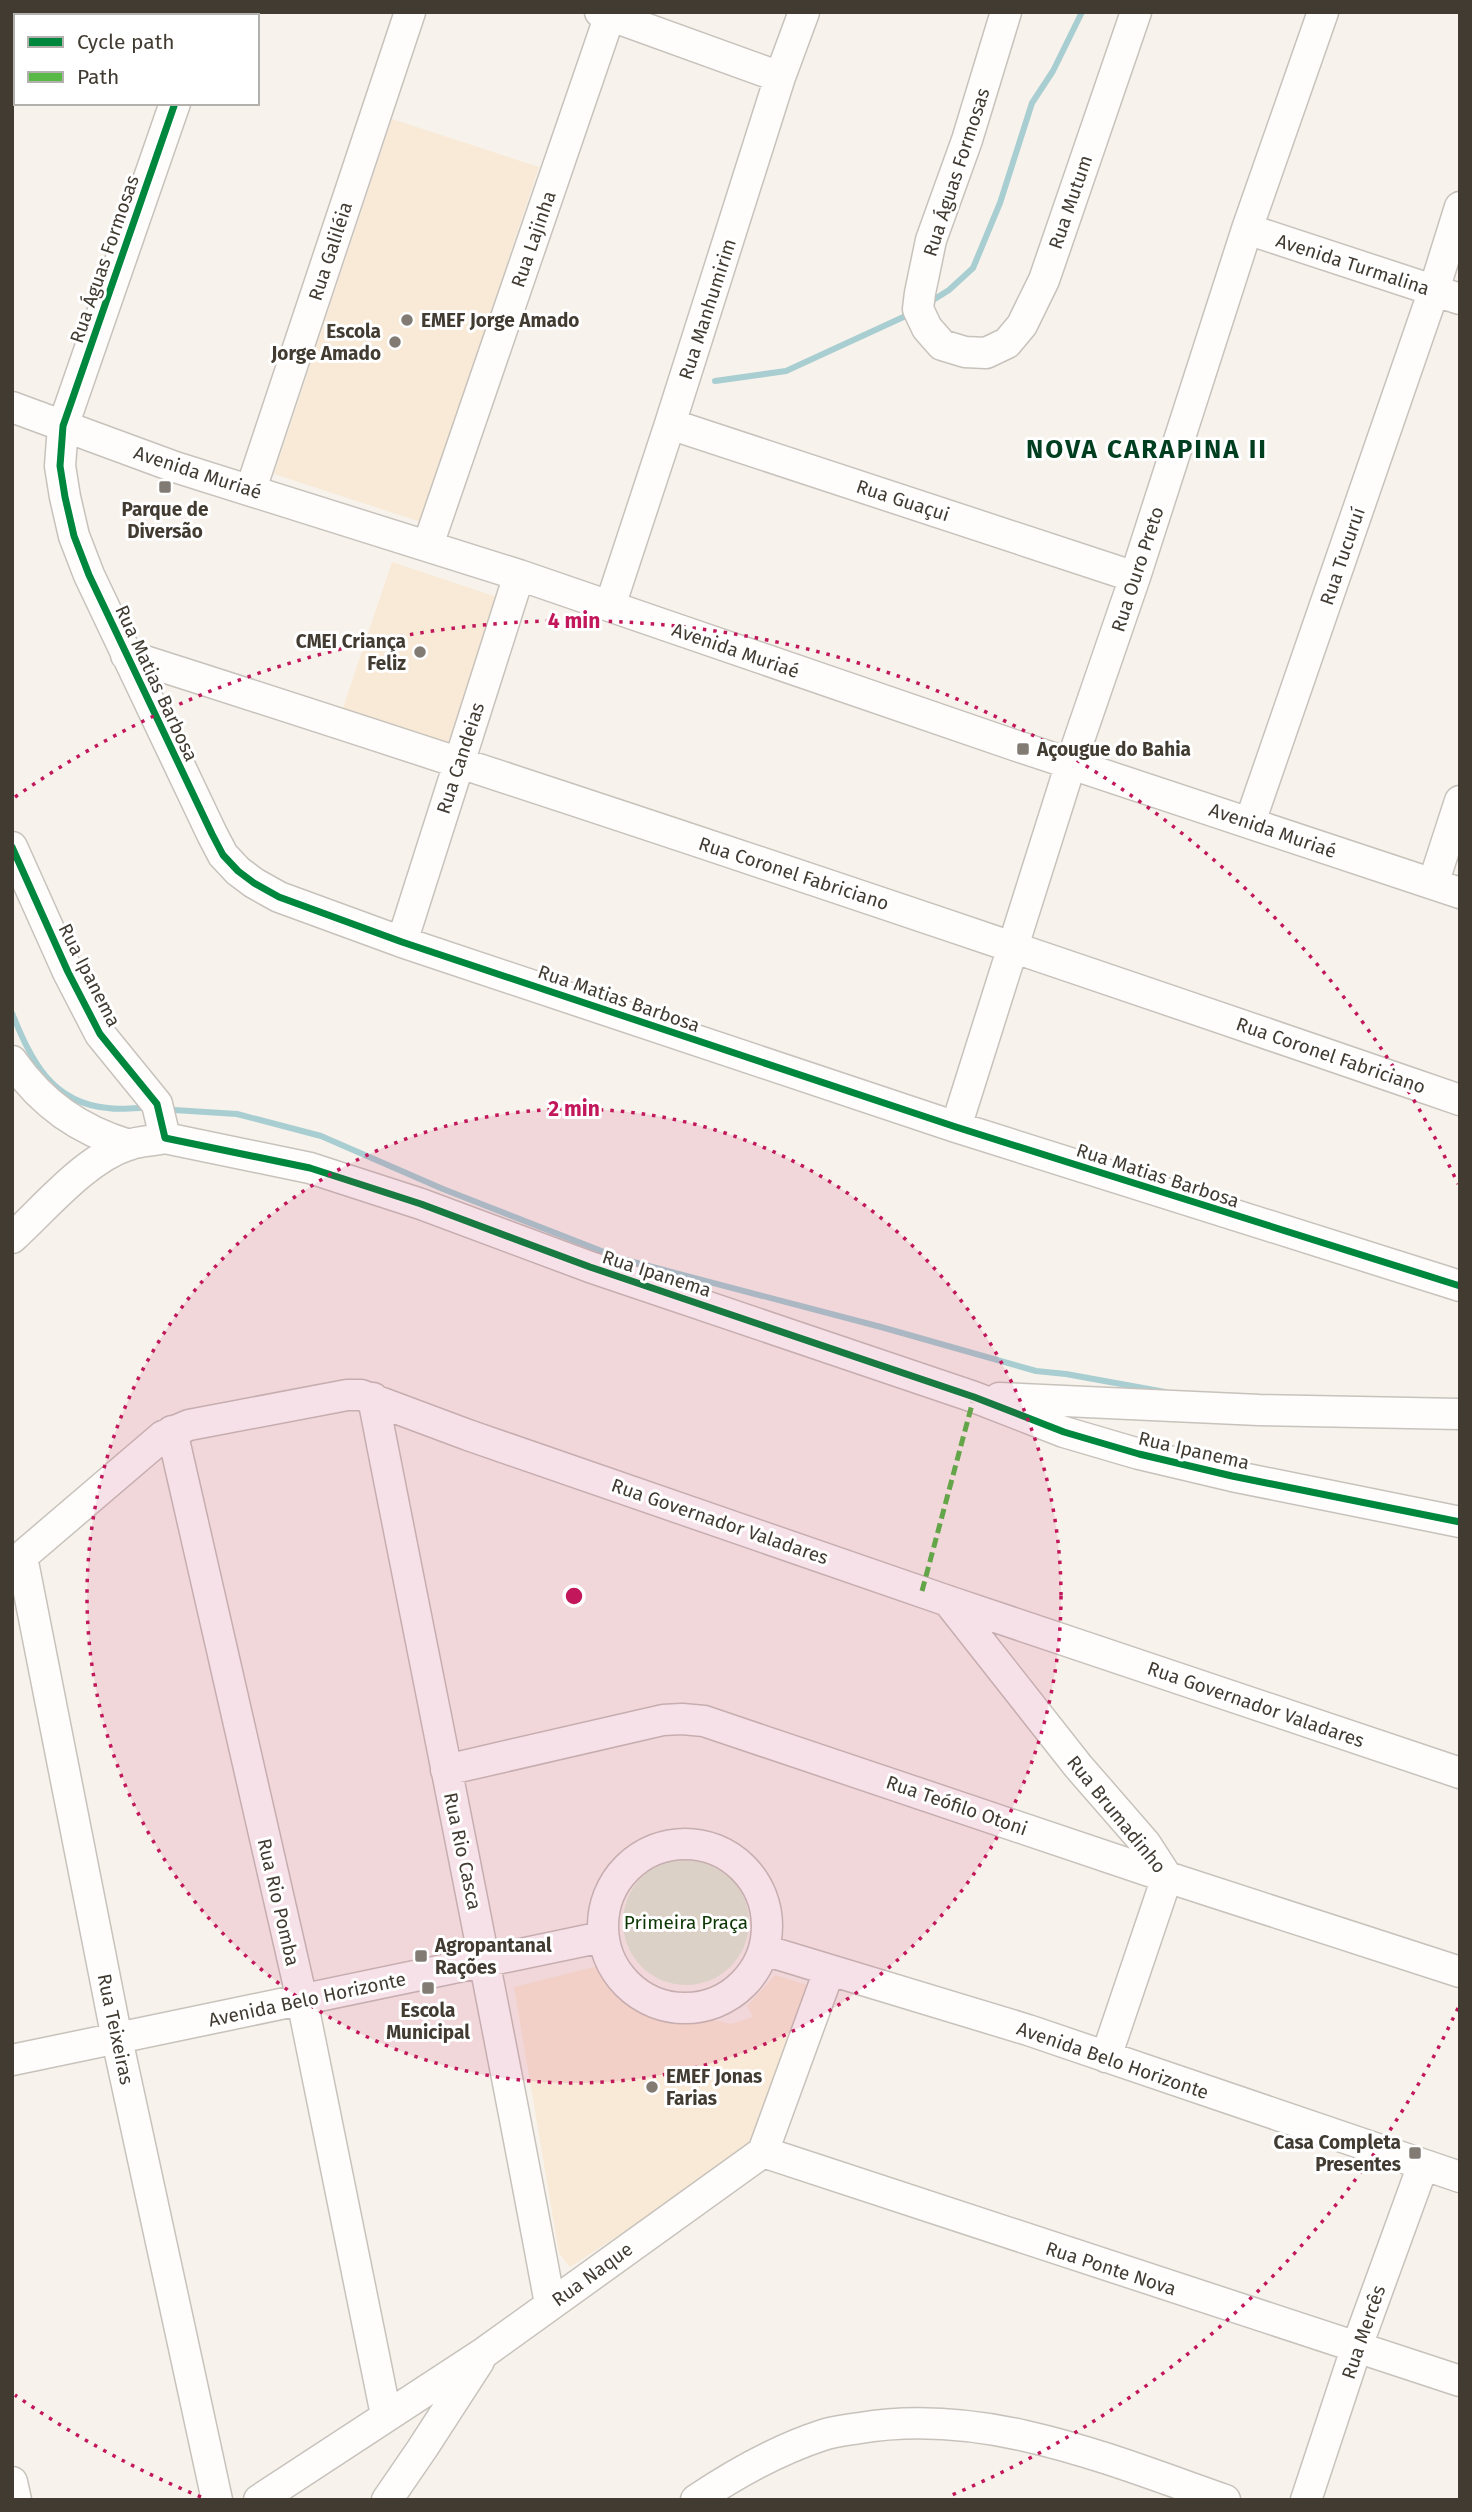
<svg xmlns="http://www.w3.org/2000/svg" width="1472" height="2512" font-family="'Fira Sans',sans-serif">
  <rect width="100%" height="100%" fill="#f7f2eb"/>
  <path fill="#f9ead7" d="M392,119L539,167L421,522L274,474Z
    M392,562L497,597L448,743L343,708Z
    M598,1966L629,2001L655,2015L702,2017L731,2024L753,2017L747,2006L775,1975L810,1986L750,2149L570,2267L559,2253L514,1987Z"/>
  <path fill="#dfebd7" d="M623 1922a63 63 0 1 1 126 0a63 63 0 1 1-126 0Z"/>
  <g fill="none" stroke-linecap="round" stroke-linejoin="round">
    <path stroke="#a8ced2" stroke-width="6" d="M930,302L949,290L973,268L1000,203L1032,103L1053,71L1082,12
      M715,381L786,371L910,314
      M12,1013C31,1060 51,1103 108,1108C119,1110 130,1108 141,1108
      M174,1110L237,1114L321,1136L443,1189L622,1259L881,1327L1036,1371L1066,1374L1165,1392"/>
    <defs>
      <path id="minor" d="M600,12L780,77
        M1006,12L967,140L931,240L920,293L918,309L927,328L942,345L965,352L986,353L1007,343L1022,325L1044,280L1136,12
        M206,16L207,12
        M175,103L63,426L60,466L65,497L74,536L89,575L212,834L223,855L238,871L254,883L279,897L402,942L956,1127L1460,1286
        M1247,229L1460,299
        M12,407L175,467L519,575L1011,744L1460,893
        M670,424L1135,577
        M251,489L410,12
        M428,545L611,12
        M610,606L670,424L780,77L804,12
        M126,655C572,797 1016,947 1460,1100
        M1250,822L1434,290L1460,207
        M12,847L68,972L100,1034L157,1104L165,1138L310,1168L421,1204L590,1267L974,1397L1064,1432L1139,1454L1232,1476L1460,1522
        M1433,884L1460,801
        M402,942L519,575
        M12,1061C42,1104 79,1130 129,1145
        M956,1127L1071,763L1135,577L1247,229L1323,12
        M12,1238C45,1208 85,1159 128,1145C139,1141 153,1141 165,1138
        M373,1398C432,1700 494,2001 550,2304
        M999,1398L1259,1410L1460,1414
        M172,1431L302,2000L386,2415
        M22,1557L117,2039L217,2500
        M12,1565L163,1436L189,1425L347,1395H361L468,1435L948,1601L1460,1773
        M948,1601L1078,1766L1145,1843L1167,1877L1106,2057
        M446,1770L663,1720L682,1719L704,1721L1167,1877L1460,1972
        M603 1926a82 82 0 1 1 164 0a82 82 0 1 1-164 0Z
        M764,1950L1028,2030L1460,2177
        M12,2060L602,1937
        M763,2152L1460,2381
        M12,2482L16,2500
        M259,2500L485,2352L763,2152L829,1971
        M387,2500L422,2449L479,2361
        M696,2500C736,2473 777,2450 823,2435C835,2431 848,2430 860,2428C985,2407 1108,2459 1225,2500
        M1306,2500L1356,2349L1423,2165"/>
    </defs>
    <use href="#minor" stroke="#c7c2bb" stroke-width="33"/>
    <use href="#minor" stroke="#fefdfc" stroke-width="30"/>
    <path stroke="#58b947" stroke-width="5" stroke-dasharray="10 5" stroke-linecap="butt" d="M922,1591L974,1397"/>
    <defs>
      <path id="cycleway" d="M175,103L63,426L60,466L65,497L74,536L89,575L212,834L223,855L238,871L254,883L279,897L402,942L956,1127L1460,1286
        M12,847L68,972L100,1034L157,1104L165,1138L310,1168L421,1204L590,1267L974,1397L1064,1432L1139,1454L1232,1476L1460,1522"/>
    </defs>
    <use href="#cycleway" stroke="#fff" stroke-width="11"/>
    <use href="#cycleway" stroke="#00873e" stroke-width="7"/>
  </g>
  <circle cx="574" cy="1596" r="487" fill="#c2185b" fill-opacity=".12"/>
  <g fill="none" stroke="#c2185b" stroke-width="3.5" stroke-dasharray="3.5 7">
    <circle cx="574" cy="1596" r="487"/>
    <path d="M1458 2008A975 975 0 0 1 947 2497M201 2497A975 975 0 0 1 15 2395M15 797A975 975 0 0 1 1458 1184"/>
  </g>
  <g fill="#817b73" stroke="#fff" stroke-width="2.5">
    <circle cx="407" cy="320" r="7"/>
    <circle cx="395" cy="342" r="7"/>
    <rect x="158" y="480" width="14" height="14" rx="3.5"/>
    <circle cx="420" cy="652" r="7"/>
    <rect x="1016" y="742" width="14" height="14" rx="3.5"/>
    <rect x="414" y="1949" width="14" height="14" rx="3.5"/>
    <rect x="421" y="1981" width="14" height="14" rx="3.5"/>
    <circle cx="652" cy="2087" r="7"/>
    <rect x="1408" y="2146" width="14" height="14" rx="3.5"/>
  </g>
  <g text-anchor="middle" stroke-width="6" stroke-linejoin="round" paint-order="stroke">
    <g font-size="19" fill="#413b32" stroke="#fff">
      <text transform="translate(956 172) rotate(-72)" y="7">Rua Águas Formosas</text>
      <text transform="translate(1070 202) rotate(-71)" y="7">Rua Mutum</text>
      <text transform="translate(533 239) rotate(-71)" y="7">Rua Lajinha</text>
      <text transform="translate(330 251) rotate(-72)" y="7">Rua Galiléia</text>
      <text transform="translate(104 259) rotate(-71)" y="7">Rua Águas Formosas</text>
      <text transform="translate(1353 264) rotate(18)" y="7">Avenida Turmalina</text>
      <text transform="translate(707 309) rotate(-72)" y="7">Rua Manhumirim</text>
      <text transform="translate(198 472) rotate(18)" y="7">Avenida Muriaé</text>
      <text transform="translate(903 500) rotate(18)" y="7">Rua Guaçui</text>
      <text transform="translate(1342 556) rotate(-71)" y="7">Rua Tucuruí</text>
      <text transform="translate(1137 569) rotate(-72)" y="7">Rua Ouro Preto</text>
      <text transform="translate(736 650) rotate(19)" y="7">Avenida Muriaé</text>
      <text transform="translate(157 683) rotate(65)" y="7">Rua Matias Barbosa</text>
      <text transform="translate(460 758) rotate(-72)" y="7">Rua Candeias</text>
      <text transform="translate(1273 830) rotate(19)" y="7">Avenida Muriaé</text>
      <text transform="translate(794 873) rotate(18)" y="7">Rua Coronel Fabriciano</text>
      <text transform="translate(90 975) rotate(63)" y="7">Rua Ipanema</text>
      <text transform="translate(619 998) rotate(19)" y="7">Rua Matias Barbosa</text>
      <text transform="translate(1331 1055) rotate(19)" y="7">Rua Coronel Fabriciano</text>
      <text transform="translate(1158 1175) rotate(18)" y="7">Rua Matias Barbosa</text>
      <text transform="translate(657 1273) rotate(18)" y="7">Rua Ipanema</text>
      <text transform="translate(1194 1450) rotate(13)" y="7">Rua Ipanema</text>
      <text transform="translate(720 1521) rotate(19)" y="7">Rua Governador Valadares</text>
      <text transform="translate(1256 1704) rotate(19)" y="7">Rua Governador Valadares</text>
      <text transform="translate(957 1805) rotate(19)" y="7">Rua Teófilo Otoni</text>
      <text transform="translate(1117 1814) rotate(51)" y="7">Rua Brumadinho</text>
      <text transform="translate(463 1851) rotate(78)" y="7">Rua Rio Casca</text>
      <text transform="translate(279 1902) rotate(77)" y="7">Rua Rio Pomba</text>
      <text transform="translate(307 1999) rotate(-12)" y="7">Avenida Belo Horizonte</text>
      <text transform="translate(116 2029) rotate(78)" y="7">Rua Teixeiras</text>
      <text transform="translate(1113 2060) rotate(19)" y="7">Avenida Belo Horizonte</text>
      <text transform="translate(1111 2268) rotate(18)" y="7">Rua Ponte Nova</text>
      <text transform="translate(592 2274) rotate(-36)" y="7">Rua Naque</text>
      <text transform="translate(1363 2332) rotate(-71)" y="7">Rua Mercês</text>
    </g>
    <g font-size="19" font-weight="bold" fill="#413b32" stroke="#fff" text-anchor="start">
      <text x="421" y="327">EMEF Jorge Amado</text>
      <text x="381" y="338" text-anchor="end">Escola<tspan x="381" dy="22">Jorge Amado</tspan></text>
      <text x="165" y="516" text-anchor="middle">Parque de<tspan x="165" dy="22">Diversão</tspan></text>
      <text x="406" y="648" text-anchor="end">CMEI Criança<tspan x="406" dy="22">Feliz</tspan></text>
      <text x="1037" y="756">Açougue do Bahia</text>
      <text x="435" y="1952">Agropantanal<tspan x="435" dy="22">Rações</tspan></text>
      <text x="428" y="2017" text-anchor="middle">Escola<tspan x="428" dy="22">Municipal</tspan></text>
      <text x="666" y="2083">EMEF Jonas<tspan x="666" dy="22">Farias</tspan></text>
      <text x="1401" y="2149" text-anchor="end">Casa Completa<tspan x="1401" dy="22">Presentes</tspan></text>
    </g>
    <g font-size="19" fill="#0b3603" stroke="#fff">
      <text x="686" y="1929">Primeira Praça</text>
    </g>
    <g font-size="26" font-weight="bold" letter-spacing="2" fill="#003e20" stroke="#fff">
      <text x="1147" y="458">NOVA CARAPINA II</text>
    </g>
  </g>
  <circle cx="574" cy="1596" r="10" fill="#c2185b" stroke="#fff" stroke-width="3.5"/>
  <g font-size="21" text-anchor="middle" font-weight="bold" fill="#c2185b" stroke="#fff" stroke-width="6" stroke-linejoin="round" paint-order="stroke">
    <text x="574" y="628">4 min</text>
    <text x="574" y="1116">2 min</text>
  </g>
  <rect width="1472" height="2512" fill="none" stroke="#413b32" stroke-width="28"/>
  <rect x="14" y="14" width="245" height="91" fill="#ffffff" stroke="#b3b1ad" stroke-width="2"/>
  <rect x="28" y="37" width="35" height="10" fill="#00873e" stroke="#b3b1ad" stroke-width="2"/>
  <text x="77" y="49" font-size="21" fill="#413b32">Cycle path</text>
  <rect x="28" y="72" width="35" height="10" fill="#58b947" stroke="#b3b1ad" stroke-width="2"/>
  <text x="77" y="84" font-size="21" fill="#413b32">Path</text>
</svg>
